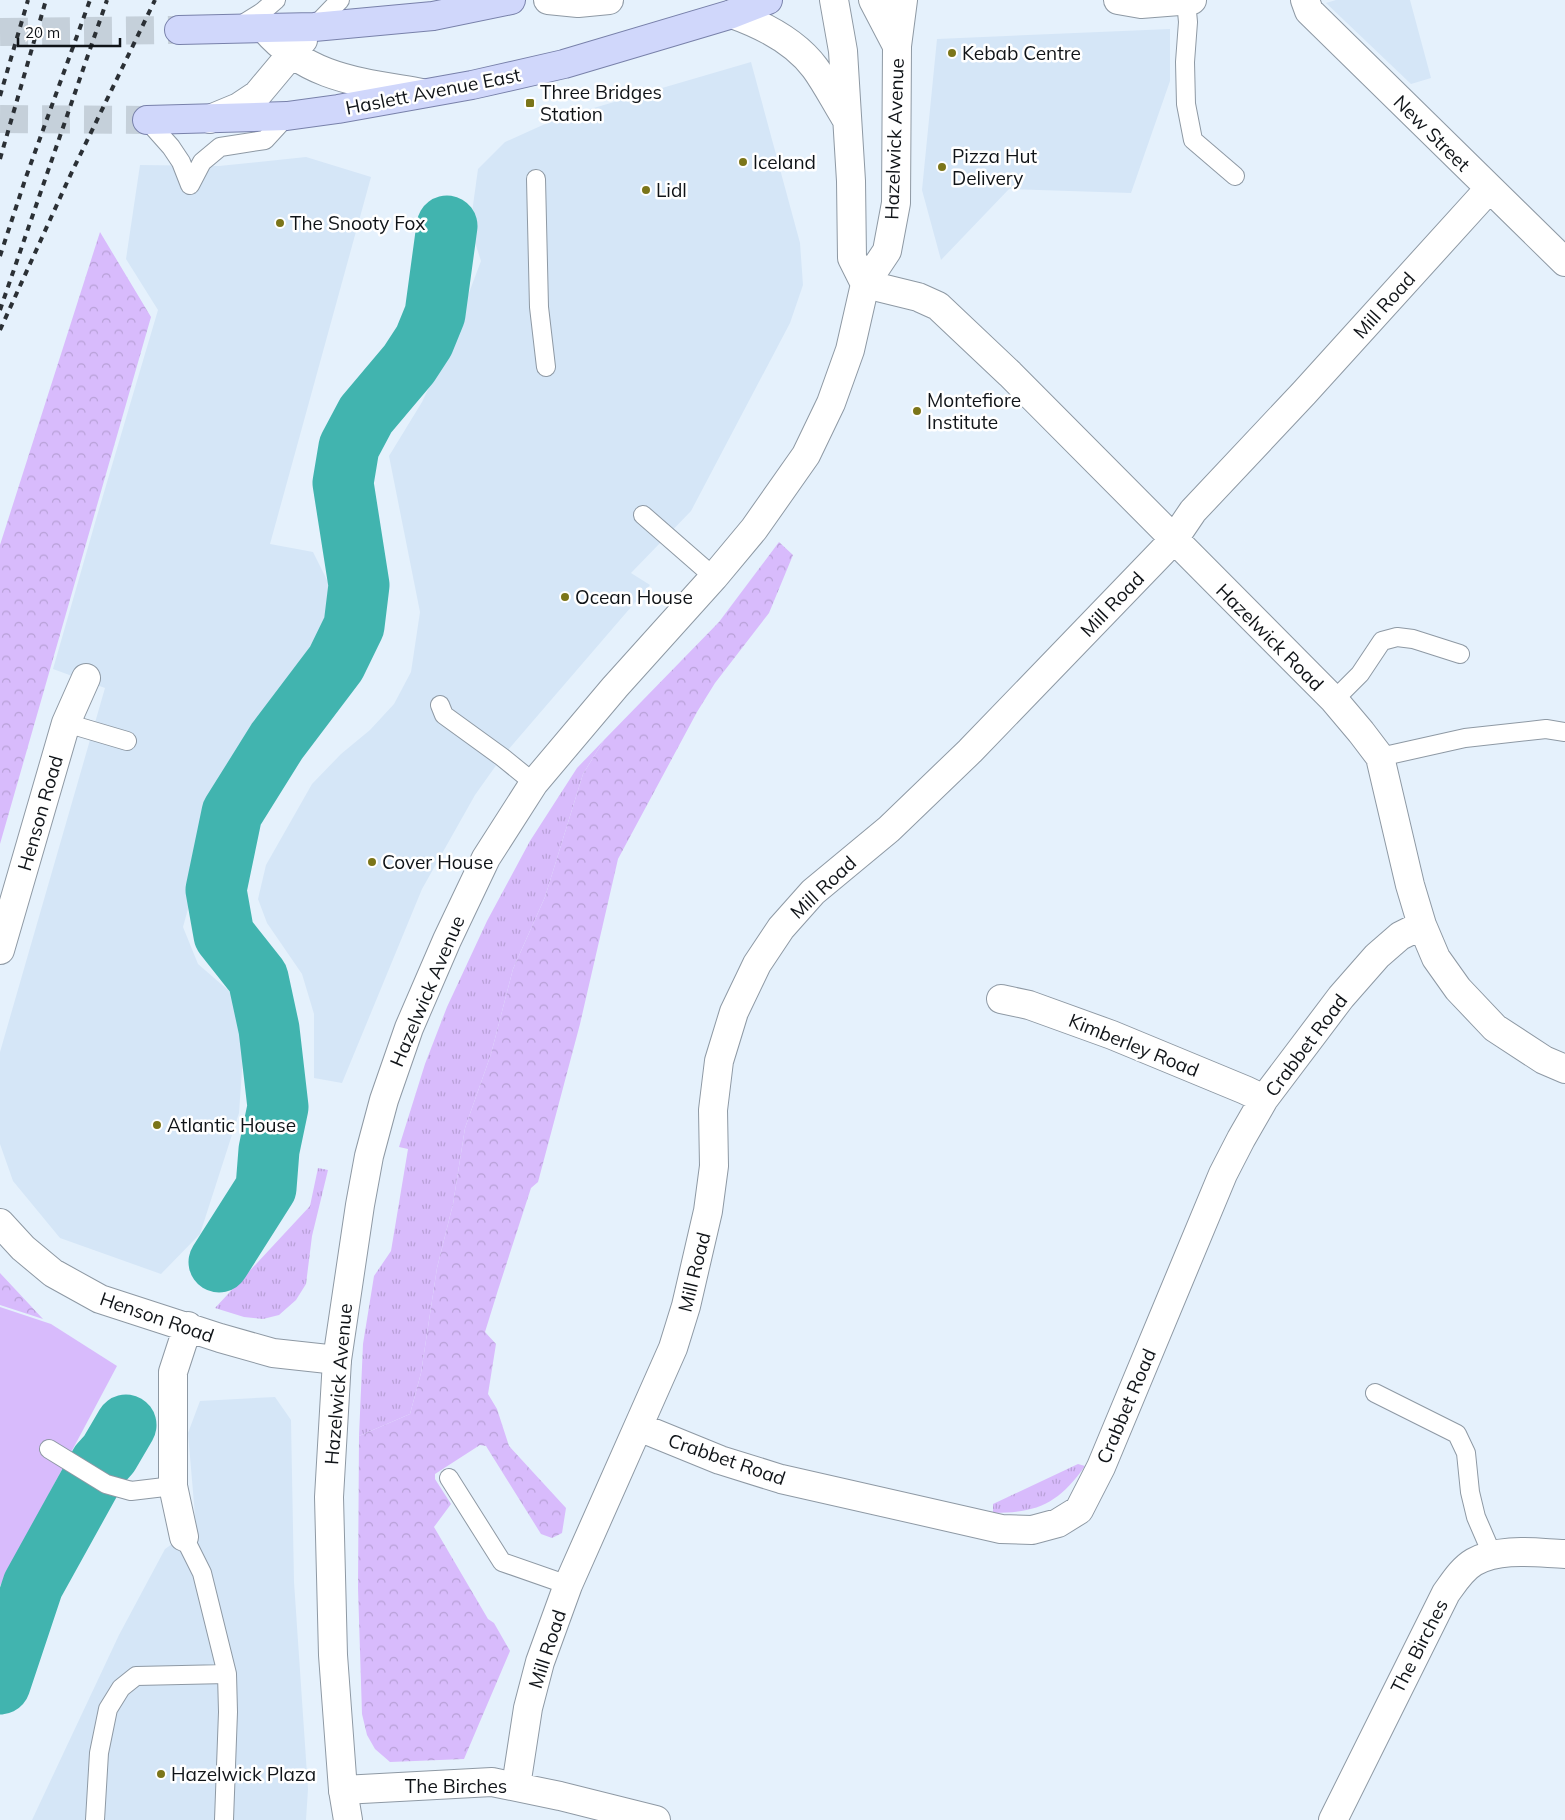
<svg xmlns="http://www.w3.org/2000/svg" width="1565" height="1820" font-family="Mulish,sans-serif">
  <defs>
    <pattern id="grass-tufts" width="24" height="20" patternUnits="userSpaceOnUse" patternTransform="scale(1.25)"><rect width="24" height="20" fill="#d8bbfc"/><path d="M3 7l-1-3M5 7V3M7 7l1-3M15 17l-1-3M17 17v-4M19 17l1-3" fill="none" stroke="#b8a0d7"/></pattern>
    <pattern id="forest-crowns" width="20" height="18" patternUnits="userSpaceOnUse" patternTransform="scale(1.25)"><rect width="20" height="18" fill="#d8bbfc"/><path d="M2 6a3 3 0 1 1 6 0M12 15a3 3 0 1 1 6 0" fill="none" stroke="#b8a0d7"/></pattern>
  </defs>
  <rect width="100%" height="100%" fill="#e5f1fc"/>
  <path fill="#d5e6f7" d="M1336,0H1410L1431,78L1411,84L1326,3Z
    M1170,29V81L1131,193L1009,189L941,260L922,190L937,39Z
    M751,62L800,243L803,285L790,323L691,511L631,573L650,585L502,757L475,795L422,889L342,1083L314,1078V1014L302,974L267,923L258,899L266,865L312,784L341,754L370,730L394,704L411,672L420,612L389,456L422,402L450,343L481,261L470,227L478,169L505,142L556,119Z
    M306,157L371,177L270,544L313,552L334,594L328,648L265,744H250L211,826L183,927L198,964L228,990L241,1008L245,1028L239,1113L200,1234L161,1274L60,1238L13,1181L0,1144V1052L105,688L53,669L97,516L158,310L126,259L140,165L219,166Z
    M275,1397L291,1420L294,1582L308,1789L306,1820H32L119,1635L165,1549L196,1527L188,1433L200,1401Z"/>
  <path fill="url(#grass-tufts)" d="M604,740L583,774L545,897L513,969L491,1054L465,1128L453,1204L437,1268L421,1373L410,1414L359,1436L363,1344L374,1276L391,1251L408,1149L399,1147L425,1064L447,1007L487,921L530,841L577,768Z
    M318,1168L328,1170L312,1236L306,1284L296,1300L279,1315L263,1319L244,1317L215,1308L310,1206Z
    M1078,1464L1085,1466C1059,1503 1038,1513 993,1513V1504Z"/>
  <path fill="url(#forest-crowns)" d="M100,232L151,317L0,844V545Z
    M779,542L793,555L769,613L715,683L697,712L618,859L580,1024L538,1182L531,1188L498,1290L485,1332L496,1344L488,1394L497,1409L509,1446L566,1508L562,1533L552,1538L541,1534L486,1446L480,1445L435,1474V1479L451,1504L434,1527L488,1619L494,1623L510,1651L464,1759L390,1762L375,1749L367,1735L362,1714L358,1588L359,1436L410,1414L421,1373L437,1268L453,1204L465,1128L491,1054L513,969L545,897L583,774L604,740L719,622Z
    M0,1273L43,1319L0,1305Z"/>
  <path fill="#d8bbfc" d="M0,1307L51,1324L117,1366L0,1586Z"/>
  <g fill="none" stroke-linecap="round" stroke-linejoin="round">
    <path stroke="#41b4af" stroke-width="61" d="M219,1262L266,1188L269,1150L278,1107L269,1029L258,978L224,935L216,890L232,813L277,741L336,663L354,626L359,585L343,483L349,447L366,415L409,364L424,341L435,314L447,226
      M0,1684L33,1585L100,1464L109,1454L126,1425"/>
    <path stroke="#c5d0da" stroke-width="28" stroke-dasharray="28 14" stroke-linecap="butt" d="M0,32L179,30
      M0,119L147,120"/>
    <defs>
      <path id="lane" d="M1186,1L1188,22L1185,62L1186,104L1193,140L1235,176
        M238,27L262,12L276,0
        M314,27L340,0
        M147,120L171,147L181,162L190,185
        M536,179L539,307L546,367
        M190,185L202,162L220,147L265,140L287,116
        M643,515L714,577
        M1334,700L1360,674L1382,641L1397,637L1413,639L1460,654
        M440,705L444,715L502,757L534,783
        M66,723L127,741
        M1380,757L1465,738L1546,729L1565,732
        M1375,1393L1457,1434L1466,1453L1470,1492L1476,1517L1492,1554
        M49,1449L106,1484L131,1491L173,1486
        M449,1478L502,1562L568,1585
        M184,1537L202,1573L227,1674L228,1712L224,1820
        M95,1820L99,1753L108,1709L121,1688L136,1676L227,1674"/>
      <path id="street" d="M1118,0L1141,4L1192,0
        M1305,0L1309,11L1565,262
        M264,28C307,79 360,82 422,93
        M210,119L239,107L257,95L303,40
        M865,284L918,297L938,306L1010,374L1334,700L1361,732L1380,757L1410,885L1422,925L1436,958L1458,989L1495,1028L1544,1060L1565,1069
        M0,950L66,723L86,678
        M1001,999L1029,1005L1112,1035L1245,1090L1264,1099
        M0,1223L23,1248L53,1273L100,1299L220,1338L273,1353L337,1360
        M639,1427L720,1460L781,1479L1001,1529L1032,1530L1058,1523L1079,1510L1101,1467L1223,1174L1241,1139L1264,1099L1341,997L1377,956L1400,936L1422,925
        M184,1537L173,1486V1372L188,1326
        M516,1786L528,1708L540,1662L568,1585L673,1348L686,1306L708,1211L714,1166L713,1110L719,1061L734,1012L757,964L781,928L813,892L889,829L970,751L1162,552L1174,539L1193,511L1304,393L1489,189
        M343,1790L492,1782L560,1796L656,1820
        M1333,1820L1446,1593C1454,1582 1462,1569 1474,1562C1501,1547 1536,1553 1565,1554"/>
      <path id="secondary" d="M548,0L578,3L609,0
        M834,0L843,51L851,181L852,258L865,284
        M873,0L897,46
        M732,14C763,25 795,41 815,68C826,83 835,101 845,117
        M348,1820L343,1790L333,1655L329,1497L337,1360L360,1205L369,1156L384,1100L409,1028L447,940L486,858L534,783L615,687L714,577L754,529L806,455L831,403L850,350L865,284L887,251L896,203L897,46L903,0"/>
      <path id="primary" d="M179,30L314,27L433,16L511,0
        M147,120L287,116L338,109L472,85L564,64L732,14L768,0"/>
    </defs>
    <use href="#lane" stroke="#8e99a4" stroke-width="20"/>
    <use href="#street" stroke="#8e99a4" stroke-width="30"/>
    <use href="#secondary" stroke="#8e99a4" stroke-width="30"/>
    <use href="#primary" stroke="#7881aa" stroke-width="30"/>
    <use href="#lane" stroke="#fff" stroke-width="18"/>
    <use href="#street" stroke="#fff" stroke-width="28"/>
    <use href="#secondary" stroke="#fff" stroke-width="28"/>
    <use href="#primary" stroke="#d0d7fb" stroke-width="28"/>
    <path stroke="#2b3035" stroke-width="4" stroke-dasharray="6 6" stroke-linecap="butt" d="M0,96L28,0
      M0,159L46,0
      M0,256L26,177L90,0
      M0,310L107,0
      M0,330L69,178L155,0"/>
  </g>
  <g fill="#7b7519" stroke="#fff" stroke-width="2">
    <circle cx="952" cy="53" r="5"/>
    <rect x="525" y="98" width="10" height="10" rx="2.5"/>
    <circle cx="743" cy="162" r="5"/>
    <circle cx="942" cy="167" r="5"/>
    <circle cx="646" cy="190" r="5"/>
    <circle cx="280" cy="223" r="5"/>
    <circle cx="917" cy="411" r="5"/>
    <circle cx="565" cy="597" r="5"/>
    <circle cx="372" cy="862" r="5"/>
    <circle cx="157" cy="1125" r="5"/>
    <circle cx="161" cy="1774" r="5"/>
  </g>
  <g text-anchor="middle" stroke-width="5" stroke-linejoin="round" paint-order="stroke">
    <g font-size="19" fill="#101418" stroke="#fff" text-anchor="start">
      <text x="962" y="60">Kebab Centre</text>
      <text x="540" y="99">Three Bridges<tspan x="540" dy="22">Station</tspan></text>
      <text x="952" y="163">Pizza Hut<tspan x="952" dy="22">Delivery</tspan></text>
      <text x="753" y="169">Iceland</text>
      <text x="656" y="197">Lidl</text>
      <text x="290" y="230">The Snooty Fox</text>
      <text x="927" y="407">Montefiore<tspan x="927" dy="22">Institute</tspan></text>
      <text x="575" y="604">Ocean House</text>
      <text x="382" y="869">Cover House</text>
      <text x="167" y="1132">Atlantic House</text>
      <text x="171" y="1781">Hazelwick Plaza</text>
    </g>
    <g font-size="19" fill="#101418" stroke="#fff">
      <text transform="translate(433 91) rotate(-11)" y="7">Haslett Avenue East</text>
      <text transform="translate(1432 133) rotate(45)" y="7">New Street</text>
      <text transform="translate(894 139) rotate(-88)" y="7">Hazelwick Avenue</text>
      <text transform="translate(1384 305) rotate(-48)" y="7">Mill Road</text>
      <text transform="translate(1112 604) rotate(-46)" y="7">Mill Road</text>
      <text transform="translate(1270 637) rotate(45)" y="7">Hazelwick Road</text>
      <text transform="translate(40 813) rotate(-74)" y="7">Henson Road</text>
      <text transform="translate(823 887) rotate(-43)" y="7">Mill Road</text>
      <text transform="translate(427 991) rotate(-67)" y="7">Hazelwick Avenue</text>
      <text transform="translate(1134 1045) rotate(22)" y="7">Kimberley Road</text>
      <text transform="translate(1306 1045) rotate(-53)" y="7">Crabbet Road</text>
      <text transform="translate(694 1272) rotate(-76)" y="7">Mill Road</text>
      <text transform="translate(157 1317) rotate(19)" y="7">Henson Road</text>
      <text transform="translate(338 1384) rotate(-85)" y="7">Hazelwick Avenue</text>
      <text transform="translate(1126 1406) rotate(-67)" y="7">Crabbet Road</text>
      <text transform="translate(727 1459) rotate(19)" y="7">Crabbet Road</text>
      <text transform="translate(1419 1646) rotate(-63)" y="7">The Birches</text>
      <text transform="translate(547 1649) rotate(-72)" y="7">Mill Road</text>
      <text x="456" y="1793">The Birches</text>
    </g>
  </g>
  <path d="M18 38v8h102v-8" fill="none" stroke="#101418" stroke-width="2.5"/>
  <text x="25" y="38" font-size="15" fill="#101418" stroke="#ffffff" stroke-width="4" paint-order="stroke">20 m</text>
</svg>
